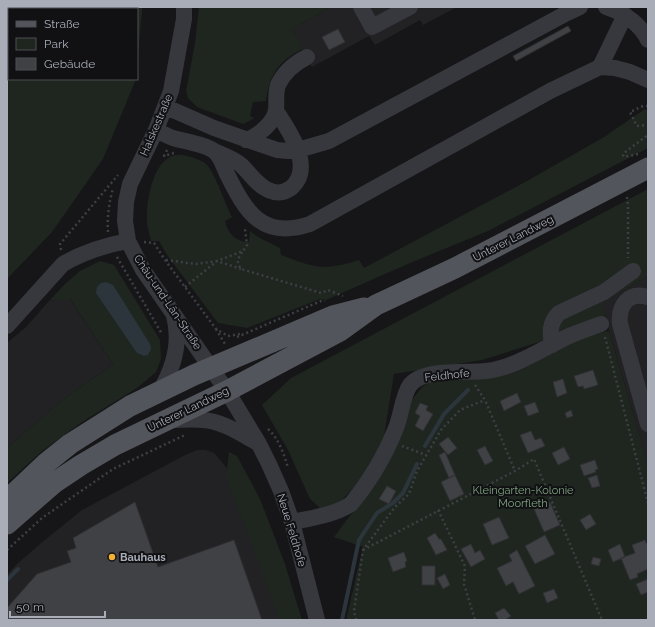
<svg xmlns="http://www.w3.org/2000/svg" width="655" height="627" font-family="Raleway,sans-serif">
  <rect width="100%" height="100%" fill="#161618"/>
  <path fill="#222225" d="M330,7H457L423,25L420,20L375,45L369,36L312,67L292,29Z
    M648,276V464L601,303Z
    M69,298L113,364L60,402L7,448V343L26,327L49,301Z
    M197,450H206L214,453L226,467L250,512L295,620H7V575L17,564L40,544L82,510L185,455Z"/>
  <path fill="#1e261f" d="M7,7H142V10L137,65V9H9V79H136L103,159L52,232L7,279Z
    M199,7H330L292,29L303,49C278,61 270,74 266,101L253,102L250,116L255,118L243,124L197,107L188,98L186,91L195,43Z
    M645,109L648,111V148L488,231L410,263L326,300L320,299L247,328L218,323L167,255L159,241H151C150,235 147,227 147,220C146,198 155,146 187,156C194,158 202,160 207,165C216,175 225,204 232,217L225,221C228,234 236,242 249,242L250,231L258,237L280,248L281,255C292,259 304,264 315,266C329,269 346,264 359,260L364,268L527,181L604,137Z
    M648,189V276L602,303L606,321L482,360L394,374L384,436L371,468L342,500L321,509L310,499L288,450L262,405L291,378Z
    M100,261L114,265L160,340L161,359L156,372L137,388L82,422L41,452L7,483V448L60,402L113,364L70,299L49,301L66,283L80,271Z
    M609,331L648,464V620H346L363,547L334,537L384,470L398,441L412,400L422,387L433,380L587,335Z
    M229,452L237,456L260,499L285,564L302,620H279L250,538L226,479Z"/>
  <path fill="#2c353c" d="M106,282L113,285L150,344L151,349L148,355L144,356L137,353L96,293L97,287L101,283Z"/>
  <g fill="none" stroke-linecap="round" stroke-linejoin="round">
    <path stroke="#2c353c" stroke-width="4" d="M425,446L444,414L468,390
      M7,580L18,569
      M342,620L359,540L377,513L393,503L403,493L417,464"/>
  </g>
  <path fill="#404145" stroke="#303034" d="M568,26L571,31L516,61L513,56Z
    M338,29L345,42L329,50L322,37Z
    M593,370L598,385L584,389L583,386L578,387L574,376Z
    M563,379L567,393L557,397L553,382Z
    M517,393L521,402L504,411L500,401Z
    M535,402L539,412L528,416L524,406Z
    M420,403L428,406L426,410L433,414L423,431L415,426L420,416L415,413Z
    M571,410L573,416L567,418L565,413Z
    M531,431L535,440L541,438L545,446L528,453L520,435Z
    M448,437L457,448L448,455L439,444Z
    M485,446L493,461L485,465L477,450Z
    M564,447L570,459L558,465L552,453Z
    M445,452L455,475L449,478L439,455Z
    M595,460L598,469L595,470L596,472L584,476L580,465Z
    M455,475L464,494L450,501L441,482Z
    M597,475L600,486L592,488L588,478Z
    M387,486L396,491L389,504L379,499Z
    M135,502L158,567L234,540L262,620H7V608L37,574L71,562L67,551L76,548L73,538Z
    M550,502L560,525L544,532L534,509Z
    M590,514L596,524L586,530L580,520Z
    M499,517L509,538L492,545L483,524Z
    M435,533L439,539H441L447,550L436,555L427,538Z
    M545,535L555,554L535,564L525,546Z
    M645,540L646,543H648V569L637,574L638,577L630,580L621,558L635,553L632,545Z
    M471,544L475,553L480,550L485,559L471,567L461,549Z
    M620,544L625,557L613,562L608,550Z
    M517,550L535,586L519,594L513,582L506,586L497,568L512,561L509,555Z
    M404,552L407,561L405,562L406,567L393,572L388,558Z
    M593,557L601,559L599,566L591,564Z
    M422,566H435V585H422Z
    M445,574L450,585L443,589L437,578Z
    M648,579V592L641,595L636,584Z
    M554,589L558,598L547,603L543,593Z
    M504,608L511,616L505,620H499L495,613Z"/>
  <g fill="none" stroke-linecap="round" stroke-linejoin="round">
    <path stroke="#3d3f44" stroke-width="2.5" stroke-dasharray="2 3" stroke-linecap="butt" d="M648,106H643L630,112L637,126L648,125
      M167,150L164,156L174,153
      M638,154L624,157L623,155L624,153L648,135
      M627,197L628,206V258
      M108,232C107,218 109,202 113,189
      M144,242L154,243L165,260L216,329L228,336L240,334
      M61,250L60,244L118,175
      M242,252C238,259 236,262 241,269L321,293L328,290L343,296
      M117,257L162,334
      M166,260L196,264L217,261L241,269
      M185,287L217,261L243,251L247,245L245,229
      M216,329L225,344
      M237,337L321,301H325
      M605,337L648,503
      M475,385L485,400L515,471
      M268,429C279,439 284,454 288,468
      M402,446L426,455
      M438,510L465,566L464,584L475,620
      M7,550L42,518L113,469L185,435
      M363,550L515,471L534,459L602,620
      M356,620L354,611L363,550L395,507L409,494L417,471L441,430L460,410L485,400"/>
    <path stroke="#37383d" stroke-width="16" d="M184,7V19L171,91L156,130L130,184L126,202L125,221L128,241L143,270L227,391L259,444L269,464L281,491L292,522L317,620
      M361,7L372,27L410,7
      M606,7C624,13 639,22 648,40
      M600,67L625,15
      M166,107L214,128L277,150L288,151L298,150L329,141L567,13L580,7
      M156,130C162,133 167,136 173,138C183,141 205,144 214,151C220,155 224,167 227,174C246,212 262,240 310,224L550,91L600,67L615,68L630,72L648,80
      M246,140C258,136 274,123 276,110C277,101 275,94 278,85C284,72 295,63 307,57
      M214,151C223,155 233,158 241,165C251,174 258,187 271,191C278,194 285,192 291,188C315,168 289,130 276,111
      M648,297C628,291 618,306 620,324L648,424
      M7,326L63,264C83,252 106,245 128,241
      M552,345C550,333 549,323 559,313L604,292L633,271
      M160,391C173,369 181,342 174,316
      M171,420C181,420 192,419 203,420C222,421 241,434 258,443
      M292,522C312,518 334,515 351,504C370,481 385,456 396,428C401,416 403,394 410,385C423,368 466,373 486,371C514,368 542,349 567,337C578,332 590,328 601,324"/>
    <path stroke="#53555c" stroke-width="21" d="M7,500L45,464L70,444L130,406L194,375L333,316L364,308
      M7,524L54,483L81,465L115,445L227,391L340,331L376,305L455,268L648,168"/>
  </g>
  <circle fill="#f2b134" stroke="#111113" stroke-width="1.5" cx="112" cy="557" r="4"/>
  <g text-anchor="middle" stroke-width="4" stroke-linejoin="round" paint-order="stroke">
    <g font-size="11" fill="#a8adb8" stroke="#111113">
      <text transform="translate(156 125) rotate(-67)" y="4">Halskestraße</text>
      <text transform="translate(513 238) rotate(-27)" y="4">Unterer Landweg</text>
      <text transform="translate(168 302) rotate(56)" y="4">Châu-und-Lân-Straße</text>
      <text transform="translate(447 375) rotate(-6)" y="4">Feldhofe</text>
      <text transform="translate(188 409) rotate(-26)" y="4">Unterer Landweg</text>
      <text transform="translate(292 530) rotate(73)" y="4">Neue Feldhofe</text>
    </g>
    <g font-size="11" fill="#7fa381" stroke="#111113">
      <text x="523" y="494">Kleingarten-Kolonie<tspan x="523" dy="13">Moorfleth</tspan></text>
    </g>
    <g font-size="11" font-weight="bold" fill="#a8adb8" stroke="#111113" text-anchor="start">
      <text x="120" y="561">Bauhaus</text>
    </g>
  </g>
  <rect width="655" height="627" fill="none" stroke="#a8adb8" stroke-width="16"/>
  <rect x="8" y="8" width="130" height="72" fill="#111113" stroke="#4d4f55"/>
  <rect x="16" y="21" width="20" height="6" fill="#53555c" stroke="#4d4f55"/>
  <text x="44" y="28" font-size="12" fill="#a8adb8">Straße</text>
  <rect x="16" y="38" width="20" height="12" fill="#1e261f" stroke="#4d4f55"/>
  <text x="44" y="48" font-size="12" fill="#a8adb8">Park</text>
  <rect x="16" y="58" width="20" height="12" fill="#404145" stroke="#4d4f55"/>
  <text x="44" y="68" font-size="12" fill="#a8adb8">Gebäude</text>
  <path d="M10 611v6h95v-6" fill="none" stroke="#a8adb8" stroke-width="2"/>
  <text x="16" y="611" font-size="12" fill="#a8adb8" stroke="#111113" stroke-width="3" paint-order="stroke">50 m</text>
</svg>
